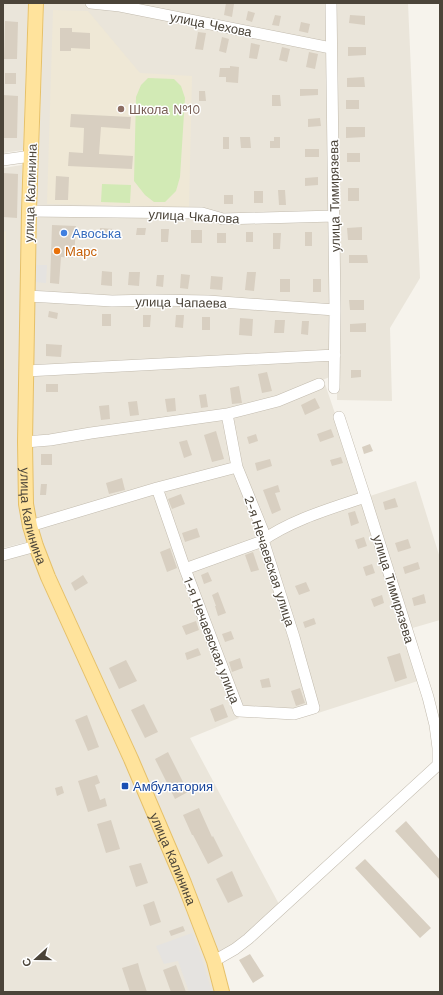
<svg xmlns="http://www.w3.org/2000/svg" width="443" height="995" font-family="'Work Sans',sans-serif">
  <rect width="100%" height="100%" fill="#f6f3ec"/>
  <path fill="#eae5da" d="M3,3H28L23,150L3,153Z
    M74,3L120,8L328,50L331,214L223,217L37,210L44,4Z
    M108,3H408L420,278L390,328L392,401L337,400V310L335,46Z
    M22,165L19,485L27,542L3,548V168Z
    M37,213L332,218V308L35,293Z
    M34,299L152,302L332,312V353L32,369Z
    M332,358V376L277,399L226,411L31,439L33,373Z
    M325,384L363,496L266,535L247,486L229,417L279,405Z
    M226,416L235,465L35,522L31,503V443Z
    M236,469L261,539L187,567L160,490Z
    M416,481L440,558V620L409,629L367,497Z
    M156,491L222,673L239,718L190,738L280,906L246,938L216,954L52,576L35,528Z
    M364,499L421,680L318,713L308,674L266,539Z
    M262,545L312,707L297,712L240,708L188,571Z
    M30,549L181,885L218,992H3V557Z"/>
  <path fill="#efe8d6" d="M53,10L88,11L140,73L192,76L189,207L47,204Z
    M6,231L5,369H3V232Z"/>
  <path fill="#d2eab5" d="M148,78L174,79L181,86L185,98L180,177L176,191L165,202H154L145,195L134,181L136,97L141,85Z
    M102,184L131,185L130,203L101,202Z"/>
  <path fill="#e5e3e0" d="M35,265H47L46,283L35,282Z
    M192,933L200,953L212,992H189L178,961L164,964L156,946Z"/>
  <path fill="#d8cfc1" d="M226,3L234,4L232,17L224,15Z
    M248,11L255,13L252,22L246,20Z
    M275,15L281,16L279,26L272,25Z
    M350,15L365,16V25L349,23Z
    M5,21L18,22L17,59H4Z
    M301,22L310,24L308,33L299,31Z
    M60,28H72V32L90,33V49L71,48V51H60Z
    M198,32L206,33L203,50L195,49Z
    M222,37L229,39L226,53L219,51Z
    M251,43L260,45L257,59L249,58Z
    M282,47L290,49L287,62L279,60Z
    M348,47H366V55L348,56Z
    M309,52L318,54L315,69L306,67Z
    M230,66L239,67L238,83L226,82V77H219L220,68H230Z
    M5,73H16V84H5Z
    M364,77L365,87H347V78Z
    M300,89H318V95L300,96Z
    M199,91H205L206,101H199Z
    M3,95L18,96L17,138H3Z
    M272,95H280L281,106H272Z
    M346,100H359V109H346Z
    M71,114L131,117L130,129L101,127L99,154L133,156L132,169L68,166L69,152L83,153L84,128L70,127Z
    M320,118L321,126L308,127V119Z
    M346,127H365V137L346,138Z
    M223,137H229V149H223Z
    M240,137H250L251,148H241Z
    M274,137H280V148H270V141H274Z
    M305,149H319V157H305Z
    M347,153H360V162H347Z
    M3,173L18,174L17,218L3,217Z
    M56,176L69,177L68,200H55Z
    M318,177V185L305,186V178Z
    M348,188H359V201H348Z
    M278,190H285L286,205H279Z
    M254,191H263V203H254Z
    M224,195H233V204H224Z
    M52,225L76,226L74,258L61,257L59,284L50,283Z
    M362,227V240H348L347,228Z
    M100,228L114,229V239H100Z
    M137,228H146L145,235H136Z
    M161,229H169L168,242H161Z
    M191,230H202V243H191Z
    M246,232H253V242H246Z
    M305,232H312V246H305Z
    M217,233H226V243H217Z
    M273,233H281L280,249H273Z
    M349,255H367L368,263H349Z
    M102,271L112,272V286L101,285Z
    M129,272H140L139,286L128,285Z
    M247,272H256L254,291L245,290Z
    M181,274L190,275L188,289L180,288Z
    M157,275H164L163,287L156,286Z
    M211,276L223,277L222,290L210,289Z
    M280,279H290V292H280Z
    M313,279H321V292H313Z
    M349,300H364V310H350Z
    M49,311L58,313L57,319L48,317Z
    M102,314H111V326H102Z
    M143,315H151L150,327H143Z
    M176,315H184L183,328L175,327Z
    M202,317H210V330H202Z
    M240,318L253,319L252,336L239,335Z
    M275,320H285L284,333H274Z
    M302,321H309L308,335L301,334Z
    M366,323V332H350V324Z
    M46,344L62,345L61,357L46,356Z
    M351,370H361V377L351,378Z
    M267,372L272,391L262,393L258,374Z
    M46,384H58V392H46Z
    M239,386L242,403L232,404L230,388Z
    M206,394L208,407L201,408L199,395Z
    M175,398L176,411L167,412L165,399Z
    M315,398L320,408L305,415L301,405Z
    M137,401L139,415L130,416L128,402Z
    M109,405L110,419L101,420L99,406Z
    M331,429L334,437L320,442L317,434Z
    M216,431L224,459L212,462L204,435Z
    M256,434L258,441L249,444L247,437Z
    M187,440L192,455L184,458L179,442Z
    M370,444L373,451L364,454L362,447Z
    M41,454H52V465H41Z
    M341,457L343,463L332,466L330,460Z
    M270,459L272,466L257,471L255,463Z
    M122,478L125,490L109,494L106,483Z
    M41,484H47L46,495H40Z
    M278,485L280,492L275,493L281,510L272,514L263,490Z
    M181,494L185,504L172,509L168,499Z
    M395,498L398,507L385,510L383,502Z
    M355,511L359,523L351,526L348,513Z
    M197,528L200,537L185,542L182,533Z
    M364,537L367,546L358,549L355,540Z
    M408,539L411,548L398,552L395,543Z
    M170,548L177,568L167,572L160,552Z
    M253,552L259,570L251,572L245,555Z
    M418,562L420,569L405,574L403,567Z
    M372,564L375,573L366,576L363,567Z
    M208,572L212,581L204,584L201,575Z
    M83,575L88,583L75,591L71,583Z
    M306,582L310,591L299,595L295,586Z
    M218,592L226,613L218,616L215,606H216L212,595Z
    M424,594L426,603L414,606L412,598Z
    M382,595L384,603L374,607L371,599Z
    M314,618L316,624L305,628L303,622Z
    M196,621L199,630L186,635L182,626Z
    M231,631L234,639L225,642L222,634Z
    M198,648L201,655L187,660L185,653Z
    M400,653L407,678L395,682L387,657Z
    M240,658L243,668L232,672L229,662Z
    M126,660L137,681L119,689L109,668Z
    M269,678L271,687L262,688L260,680Z
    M300,688L305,703L296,706L291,691Z
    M144,704L158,732L145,738L131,710Z
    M223,704L228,717L215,722L210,709Z
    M87,715L99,747L88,751L75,720Z
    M168,752L188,792L175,799L155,759Z
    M97,775L100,783L95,785L100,800L105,798L107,806L88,812L78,781Z
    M62,786L64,793L57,796L55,788Z
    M199,808L212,837L213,836L223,856L208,864L193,835H192L183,815Z
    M111,820L120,849L106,853L97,824Z
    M406,821L440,860V880L395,831Z
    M365,859L431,928L420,938L355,868Z
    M141,863L148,883L136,887L129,866Z
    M232,871L243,896L228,903L216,879Z
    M154,901L161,922L150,926L143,905Z
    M183,926L185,931L171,936L169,931Z
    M250,954L264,976L253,983L239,960Z
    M138,963L140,971L147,992H130L122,968Z
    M176,965L182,981L186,992H171L163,970Z"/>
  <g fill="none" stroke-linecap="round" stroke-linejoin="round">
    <defs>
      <path id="minor" d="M91,3L120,6L331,48
        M331,3L335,310L334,388
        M3,160L31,156
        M29,211L202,213L223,219L334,216
        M27,296L46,297L112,301L152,300L208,301L335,310
        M26,371L335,355
        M339,417L365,497L428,697L435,725L438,748V764
        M25,442L50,440L91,433L227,414L278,401L319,384
        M157,488L185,569L239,711L294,714L314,708L294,637L263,540V531L237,467L227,414
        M30,526L157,488L237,467
        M3,555L36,546
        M185,569L260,542C291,520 329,509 365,497
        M214,961L235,949L248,939L440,763"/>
      <g id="major">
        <path id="s1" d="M36,3L29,211L25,442L26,504L30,526L36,546L48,577L131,759L184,883L214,961L222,992"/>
      </g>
    </defs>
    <use href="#minor" stroke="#c2bbae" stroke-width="12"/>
    <use href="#major" stroke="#e6c16a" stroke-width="16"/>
    <use href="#minor" stroke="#fff" stroke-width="11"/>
    <use href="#major" stroke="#ffe39c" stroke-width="14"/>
  </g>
  <circle fill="#8d6e63" stroke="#fff" stroke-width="1.5" cx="121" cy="109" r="4"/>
  <circle fill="#3f7fe0" stroke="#fff" stroke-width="1.5" cx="64" cy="233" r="4"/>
  <circle fill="#e8710a" stroke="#fff" stroke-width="1.5" cx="57" cy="251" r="4"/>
  <rect fill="#1a4fb4" stroke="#fff" stroke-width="1.5" x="121" y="782" width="8" height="8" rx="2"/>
  <g text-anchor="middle" stroke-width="3" stroke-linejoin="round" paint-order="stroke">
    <g font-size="13" fill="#4b4439" stroke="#fff">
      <text transform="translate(211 24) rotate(11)" y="5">улица Чехова</text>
      <text transform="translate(30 193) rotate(-88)" y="5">улица Калинина</text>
      <text transform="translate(334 196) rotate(-91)" y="5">улица Тимирязева</text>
      <text transform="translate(194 216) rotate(3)" y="5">улица Чкалова</text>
      <text transform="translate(181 302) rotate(1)" y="5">улица Чапаева</text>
      <text dy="5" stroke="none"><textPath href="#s1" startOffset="514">улица Калинина</textPath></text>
      <text transform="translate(270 561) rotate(72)" y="5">2-я Нечаевская улица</text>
      <text transform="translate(394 589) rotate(73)" y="5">улица Тимирязева</text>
      <text transform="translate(212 640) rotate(69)" y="5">1-я Нечаевская улица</text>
      <text dy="5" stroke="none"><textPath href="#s1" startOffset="886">улица Калинина</textPath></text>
    </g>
    <g font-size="13" fill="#785e54" stroke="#fff" text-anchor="start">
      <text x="129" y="114">Школа №10</text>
    </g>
    <g font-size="13" fill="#366cbe" stroke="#fff" text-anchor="start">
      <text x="72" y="238">Авоська</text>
    </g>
    <g font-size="13" fill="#c56008" stroke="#fff" text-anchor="start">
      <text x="65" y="256">Марс</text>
    </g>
    <g font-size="13" fill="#164399" stroke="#fff" text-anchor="start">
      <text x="133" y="791">Амбулатория</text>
    </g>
  </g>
  <rect width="443" height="995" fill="none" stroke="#4b4439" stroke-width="8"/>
  <g transform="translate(36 959) rotate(249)" stroke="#ffffff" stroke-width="3" paint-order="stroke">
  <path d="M0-3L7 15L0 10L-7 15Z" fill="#4b4439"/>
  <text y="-6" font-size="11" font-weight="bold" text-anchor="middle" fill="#4b4439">С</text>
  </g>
</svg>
